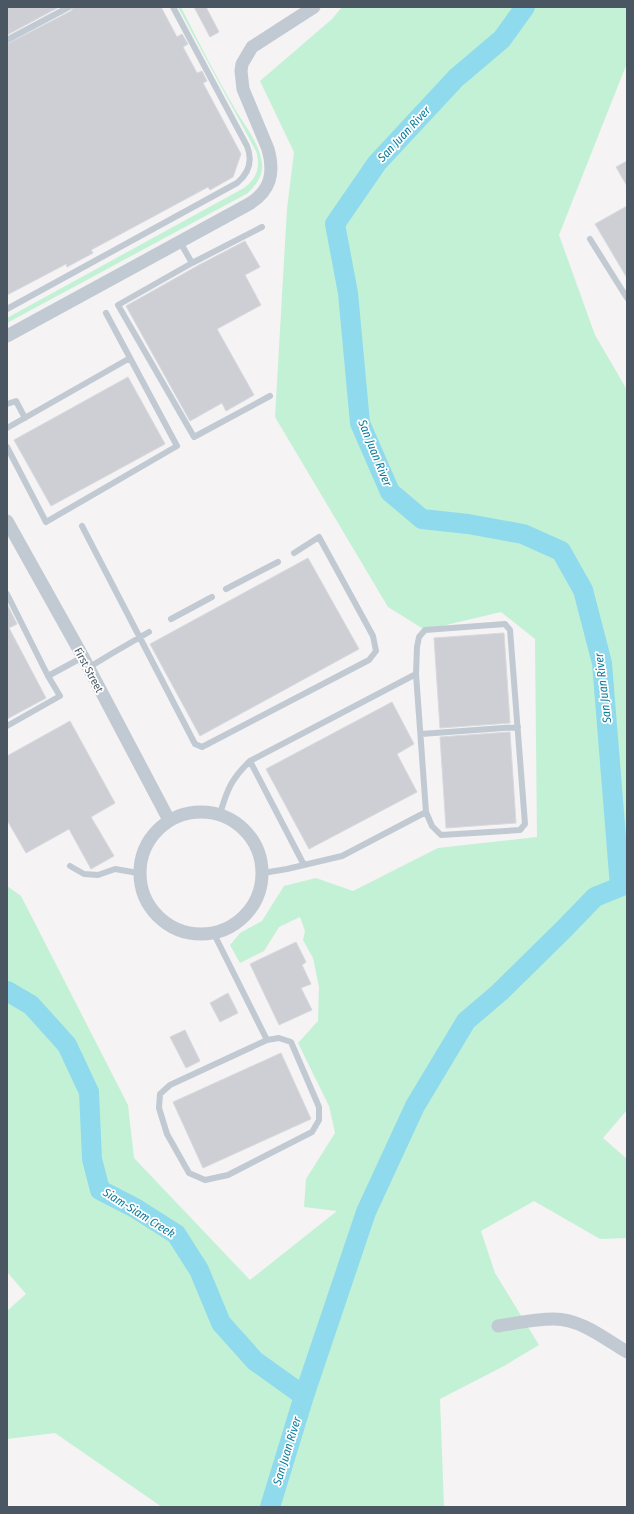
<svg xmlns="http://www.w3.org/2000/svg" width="634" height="1514" font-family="'Fira Sans Condensed',sans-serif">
  <rect width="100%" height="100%" fill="#f5f3f3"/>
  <path fill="#c3f1d5" d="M178,7H181C198,41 216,76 235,109C245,126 260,144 262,164C263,176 256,185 248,193L7,323V318L244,188C257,179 261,166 256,151Z
    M342,7H627V63L559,235L595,335L627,390V1110L603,1138L627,1159V1238L600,1239L534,1201L481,1231L495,1273L539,1345L504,1366L440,1399L444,1507H162L55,1433L7,1439V1311L26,1294L7,1272V886L21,896L128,1105L134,1158L250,1280L337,1211L304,1207L306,1179L335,1133L329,1106L298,1043L318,1021L319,987L313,958L303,940L305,931L300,917L279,927L264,951L240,963L230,945L240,933L262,921L284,886L316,878L353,891L438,848L537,837L535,639L501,612L425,630L388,607L275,417L287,209L294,152L260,81L332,19Z"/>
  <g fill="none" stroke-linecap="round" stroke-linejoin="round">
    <path stroke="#90daee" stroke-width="20" d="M525,7L502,39L456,78L377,163L335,224L348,293L360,423L390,492L422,519L468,524L523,534L561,551L583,590L602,663L620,887
      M7,991L31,1005L67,1045L89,1092L92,1159L100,1190L135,1208L176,1234L199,1270L221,1323L255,1361L304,1396
      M270,1507L304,1396L366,1212L415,1106L466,1021L500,992L564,929L595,897L627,884"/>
  </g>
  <path fill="#cdcfd5" stroke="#d7d9de" d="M7,7H59L7,35Z
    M73,7H161L177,37L182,34L188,44L183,47L197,73L202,71L207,81L203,83L241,154L233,177L210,190L208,187L91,250L93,253L67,267L66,264L7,295V44L71,11Z
    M194,7H206L219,32L210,37Z
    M627,161V186L616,167Z
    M627,206V278L595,224Z
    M245,241L260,267L245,275L261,305L217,329L254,395L226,411L222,403L190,421L126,306L199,265Z
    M128,377L165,444L51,506L14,440Z
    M308,558L359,649L200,736L150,644Z
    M7,604L17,624L9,628L46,698L7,719Z
    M504,633L510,723L440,728L434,638Z
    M392,702L414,744L397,754L417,792L309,849L266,769Z
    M70,721L115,803L91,817L114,856L91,869L69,829L26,853L7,820V756Z
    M510,732L516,823L446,828L440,737Z
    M296,942L306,962L302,965L311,984L301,988L312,1010L279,1025L250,964Z
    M228,993L238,1013L220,1022L210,1003Z
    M185,1030L200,1061L186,1068L170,1037Z
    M281,1053L311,1119L203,1168L173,1102Z"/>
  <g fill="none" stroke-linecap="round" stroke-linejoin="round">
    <path stroke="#c1cad2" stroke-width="6" d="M7,40L69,7
      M262,227L192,263L118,305L194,437L270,396
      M590,239L627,298
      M180,242L192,263
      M7,309L237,183C249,173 253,161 247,146L173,7
      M7,404L16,401L25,418
      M7,428L130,358
      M7,447L46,522L177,446L106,313
      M82,526L195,744L202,747L369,660L376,651L373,636L319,537L294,553
      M226,589L278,562
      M7,594L48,676L60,696L7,726
      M171,619L212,597
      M505,624L510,630L525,824L520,830L441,835L432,826L426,812L416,674L417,647L419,637L425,630Z
      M88,668L111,654L149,632
      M48,676L83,657
      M421,734L518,727
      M250,761L304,865
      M220,814C227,790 231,779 250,761L416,674
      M70,866L84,874L98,875L115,869L138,873
      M263,873L287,869L342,856L426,812
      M214,934L267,1040
      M279,1038L291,1042L319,1107V1120L312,1132L228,1175L205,1180L189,1173L167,1134L159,1108L160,1094L170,1085L267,1040Z"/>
    <path stroke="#c1cad2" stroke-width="13" d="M7,336L249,204C270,191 275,174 268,149L243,89L241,71L242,64L252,47L314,7
      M7,521L83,657L169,820
      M140 873a61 61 0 1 1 122 0a61 61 0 1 1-122 0Z
      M498,1326C516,1323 536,1319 554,1319C581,1319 605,1339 627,1352"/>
  </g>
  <g text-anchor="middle" stroke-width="3.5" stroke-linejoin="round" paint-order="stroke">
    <g font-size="11" fill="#4a5661" stroke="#fff">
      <text transform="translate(89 670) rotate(62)" y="4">First Street</text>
    </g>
    <g font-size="12" font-style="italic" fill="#0c7c9b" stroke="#fff">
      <text transform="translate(404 134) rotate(-47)" y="4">San Juan River</text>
      <text transform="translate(375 453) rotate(68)" y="4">San Juan River</text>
      <text transform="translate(603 688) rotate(-97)" y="4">San Juan River</text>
      <text transform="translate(139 1213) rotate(32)" y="4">Siam-Siam Creek</text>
      <text transform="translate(287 1451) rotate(-73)" y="4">San Juan River</text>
    </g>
  </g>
  <rect width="634" height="1514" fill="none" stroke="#4a5661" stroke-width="16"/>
</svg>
